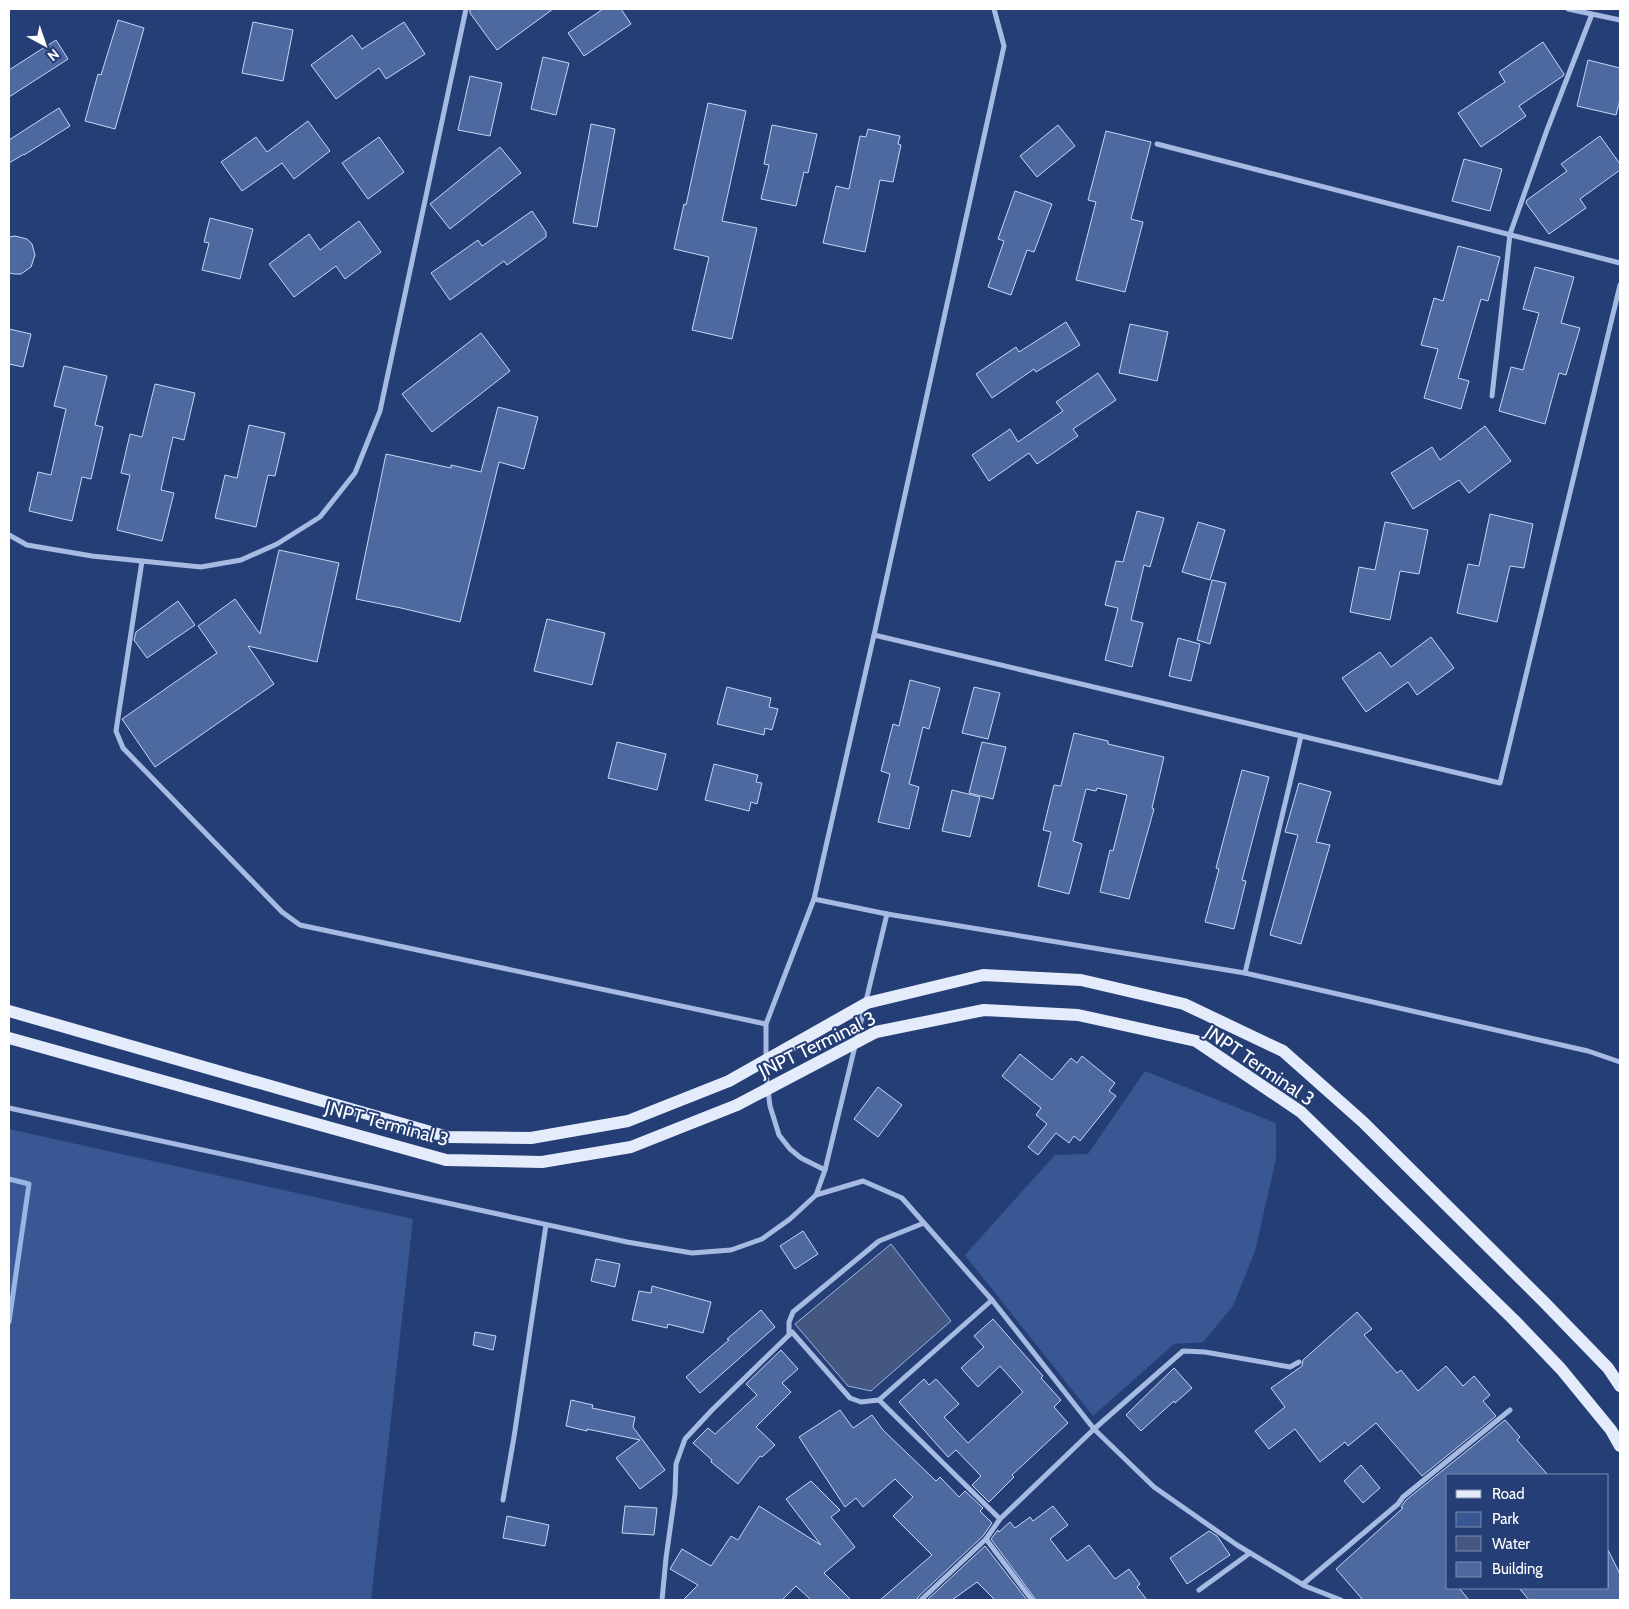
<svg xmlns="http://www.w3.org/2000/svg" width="1629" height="1609" font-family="Cabin,sans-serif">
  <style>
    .green { fill: #395793 }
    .water { fill: #435780; stroke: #9ab4e3 }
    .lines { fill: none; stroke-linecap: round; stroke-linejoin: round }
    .stream { stroke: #9ab4e3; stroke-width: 5 }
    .building { fill: #4d69a0; stroke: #c8d6f2 }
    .street { stroke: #a6bae2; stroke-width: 5 }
    .primary { stroke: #e4ebfb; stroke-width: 12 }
    .labels { text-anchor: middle; stroke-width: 4; stroke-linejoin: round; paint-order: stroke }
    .street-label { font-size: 19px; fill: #fff; stroke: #253f76 }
  </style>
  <rect width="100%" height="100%" fill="#253f76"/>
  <!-- green -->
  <g class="green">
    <path d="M1145,1071L1276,1123V1159L1255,1251L1233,1306L1203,1342L1174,1344L1093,1416L965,1255L1055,1155L1088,1154Z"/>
    <path d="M9,1129L413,1219L371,1600H9Z"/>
  </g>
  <!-- water -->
  <path class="water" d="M891,1244L951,1321L871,1391L848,1386L795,1324Z"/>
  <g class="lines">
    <!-- stream -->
    <path class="stream" d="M9,1179L29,1184L9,1322"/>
  </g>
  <!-- building -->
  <g class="building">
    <path d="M470,9H553L497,50L470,13Z"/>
    <path d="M603,9H621L631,24L584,56L568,33Z"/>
    <path d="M118,20L144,28L115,129L85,121L98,74L101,75Z"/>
    <path d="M253,22L293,30L283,81L242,73Z"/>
    <path d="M404,22L425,54L386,79L379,68L336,99L311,65L352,35L362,49Z"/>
    <path d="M56,40L68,59L9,97V70Z"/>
    <path d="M1543,42L1564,74L1563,76L1519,106L1526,116L1481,147L1458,113L1505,82L1499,72Z"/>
    <path d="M543,57L569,63L556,115L531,109Z"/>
    <path d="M1588,60L1620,68V100L1616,115L1577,106Z"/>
    <path d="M470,76L502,83L490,136L458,130Z"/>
    <path d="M708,103L746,111L722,221L757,228L732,339L692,330L709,257L674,249L684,204L686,205Z"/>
    <path d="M59,108L70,126L24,155V154L9,163V140Z"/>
    <path d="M308,121L330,151L294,179L282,163L242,191L221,162L256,137L267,152Z"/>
    <path d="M591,124L615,129L597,227L573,223Z"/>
    <path d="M772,125L817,134L808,173L804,172L796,206L761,199L769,165L764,164Z"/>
    <path d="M1058,125L1075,146L1037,177L1020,156Z"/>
    <path d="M868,129L900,136L898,144L901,145L893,182L880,180L865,252L823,243L836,186L849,189L860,136L866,137Z"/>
    <path d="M1106,131L1151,142L1131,219L1143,222L1125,292L1076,280L1096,202L1088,200Z"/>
    <path d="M1600,136L1620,164V170L1580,199L1586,208L1549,234L1526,203L1527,200L1567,171L1561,164Z"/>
    <path d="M379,137L404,172L368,199L342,163Z"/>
    <path d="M500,147L521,173L450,229L430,204Z"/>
    <path d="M1464,159L1502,169L1490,211L1452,201Z"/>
    <path d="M1015,191L1052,204L1034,252L1027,250L1011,295L988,287L1004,241L998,239Z"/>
    <path d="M532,211L546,232V237L507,265L504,261L450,300L431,273L478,240L482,246Z"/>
    <path d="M210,218L253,229L240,279L202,270L209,243L204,242Z"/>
    <path d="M359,221L381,252L345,279L336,266L294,297L269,264L309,234L320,250Z"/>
    <path d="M15,236L27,239L32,244L35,255L31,267L21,274H15L9,273V237Z"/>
    <path d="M1458,246L1500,257L1488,301L1481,299L1458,378L1469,381L1461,409L1424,398L1438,349L1421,345L1434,298L1443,301Z"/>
    <path d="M1535,267L1574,277L1561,323L1580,328L1566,375L1559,373L1545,424L1499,411L1511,367L1523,370L1539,313L1523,309Z"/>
    <path d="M1066,322L1080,345L1036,372L1034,369L992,398L976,374L1016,347L1019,352Z"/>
    <path d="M1130,324L1168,332L1157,381L1119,373Z"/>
    <path d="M9,329L31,334L23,367L9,364Z"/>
    <path d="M481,333L510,371L432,432L402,394Z"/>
    <path d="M64,366L107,376L95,425L103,427L91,479L82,477L72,521L29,511L38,472L51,475L66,409L54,406Z"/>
    <path d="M1098,373L1116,400L1073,429L1078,436L1037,464L1029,453L989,481L972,455L1010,429L1018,442L1063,411L1056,402Z"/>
    <path d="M155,384L195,393L184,440L173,437L161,490L174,493L162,541L117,530L130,475L121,473L130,434L142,437Z"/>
    <path d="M498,407L538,417L524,469L499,462L460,622L401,608L356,599L386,454L451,468V465L481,472Z"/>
    <path d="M249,425L285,433L275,476L268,475L256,527L215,518L225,475L237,478Z"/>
    <path d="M1485,426L1511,461L1469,493L1459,480L1413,509L1391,473L1432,447L1440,460Z"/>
    <path d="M1137,511L1164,518L1150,567L1144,565L1131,620L1143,623L1132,667L1105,660L1118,608L1105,605L1116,561L1123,562Z"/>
    <path d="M1490,514L1533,524L1524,568L1510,566L1497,622L1457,613L1468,564L1479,566Z"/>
    <path d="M1198,522L1225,530L1210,580L1182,572Z"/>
    <path d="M1385,522L1428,530L1419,574L1400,571L1390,620L1350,612L1359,567L1375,570Z"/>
    <path d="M279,550L339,563L317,662L248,646L274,684L155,767L122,719L217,653L198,626L235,599L260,634Z"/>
    <path d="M1212,580L1226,583L1210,644L1197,640Z"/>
    <path d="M178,601L195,625L147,658L134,640L136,632Z"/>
    <path d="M547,619L605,633L592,685L534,671Z"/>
    <path d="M1431,637L1454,668L1417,695L1408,682L1366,712L1342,678L1380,652L1391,667Z"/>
    <path d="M1178,638L1200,644L1191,681L1169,676Z"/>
    <path d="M910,680L940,688L929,729L923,727L909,784L919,787L909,829L878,822L890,774L881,771L893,724L899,726Z"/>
    <path d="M727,687L771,698L769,707L778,709L772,730L765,728L764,735L717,724Z"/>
    <path d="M974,687L1000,693L988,739L962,733Z"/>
    <path d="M1074,733L1108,741V744L1164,757L1152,808L1154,809L1129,899L1100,892L1110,850L1113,851L1127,795L1097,788L1096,791L1086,789L1073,841L1082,844L1069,894L1038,886L1051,832L1043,830L1054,785L1061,786Z"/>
    <path d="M617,742L666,754L657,790L608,778Z"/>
    <path d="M982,742L1006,747L993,799L969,793Z"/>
    <path d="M714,764L758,775L756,782L762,783L757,804L751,802L749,811L705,800Z"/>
    <path d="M1242,770L1269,777L1242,880L1246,881L1234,929L1205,922L1219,869L1216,868Z"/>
    <path d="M1299,783L1331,792L1316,842L1330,845L1301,944L1270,935L1298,835L1285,832Z"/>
    <path d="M952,790L980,797L970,837L942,831Z"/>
    <path d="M1020,1054L1052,1080L1071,1058L1077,1063L1082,1056L1115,1083L1109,1091L1116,1096L1080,1141L1074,1136L1069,1143L1056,1133L1038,1155L1028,1147L1047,1124L1036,1115L1041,1108L1002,1076Z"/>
    <path d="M878,1087L902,1105L878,1137L854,1119Z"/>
    <path d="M803,1231L818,1254L795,1269L780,1246Z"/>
    <path d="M596,1259L620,1264L615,1287L591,1281Z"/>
    <path d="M652,1286L711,1302L703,1333L668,1324L667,1328L632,1320L639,1291L651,1293Z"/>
    <path d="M761,1310L775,1327L700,1393L686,1377L729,1340L727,1339Z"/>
    <path d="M1357,1312L1372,1329L1364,1335L1397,1373L1401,1370L1418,1391L1446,1366L1463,1386L1474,1376L1490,1395L1483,1401L1496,1416L1422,1476L1376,1423L1348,1446L1345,1442L1320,1462L1295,1429L1269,1449L1255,1431L1285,1407L1271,1388L1302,1366L1303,1360Z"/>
    <path d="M993,1319L1043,1376L1041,1378L1061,1400L1054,1407L1068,1423L1012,1475L1014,1477L989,1502L972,1485L981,1476L956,1450L948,1457L899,1402L924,1379L929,1385L936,1379L959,1404L944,1417L968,1443L1023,1392L1000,1366L978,1387L961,1368L984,1347L974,1336Z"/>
    <path d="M475,1332L496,1336L493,1350L473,1345Z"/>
    <path d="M781,1350L798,1369L782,1383L791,1392L756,1427L775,1445L762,1457L760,1456L738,1484L711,1462L712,1460L693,1443L708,1428L715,1434L757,1395L746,1384Z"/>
    <path d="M1174,1368L1192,1388L1175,1403L1174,1401L1141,1431L1126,1415Z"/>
    <path d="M571,1400L593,1405L592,1408L635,1417L633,1427L665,1470L640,1489L616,1458L640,1440L587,1429V1431L566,1426Z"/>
    <path d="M840,1410L853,1428L872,1415L883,1430L936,1481L940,1477L959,1497L965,1491L983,1508L980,1511L992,1523L983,1536L918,1597L917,1600H880L932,1555L893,1516L913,1497L895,1479L863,1507L856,1498L845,1507L799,1437Z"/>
    <path d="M1505,1420L1520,1437L1517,1440L1548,1475H1448V1588H1459L1469,1600H1363L1336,1569L1403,1508L1401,1507L1406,1500Z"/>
    <path d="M1361,1465L1380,1488L1363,1503L1344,1481Z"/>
    <path d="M811,1481L840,1510L831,1517L855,1547L824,1573L851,1600H811L796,1586L782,1600H683L698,1585L670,1569L682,1549L711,1566L731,1536L738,1540L759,1506L821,1545L786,1499Z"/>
    <path d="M625,1506L657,1508L654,1535L622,1533Z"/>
    <path d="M1053,1506L1068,1525L1050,1539L1067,1561L1089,1545L1115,1579L1129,1569L1140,1584L1137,1587L1147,1600H1036L991,1539L998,1530L999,1532L1010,1522L1015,1528L1030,1517L1033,1521Z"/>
    <path d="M507,1516L549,1525L545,1546L503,1538Z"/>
    <path d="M1209,1531L1217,1536L1230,1555L1187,1584L1170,1558Z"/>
    <path d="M985,1546L1027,1600H995L977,1582L952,1600H927Z"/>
    <path d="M1608,1550L1620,1574V1600H1529L1519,1588H1608Z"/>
  </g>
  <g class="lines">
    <!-- street -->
    <g class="street">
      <path d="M1568,9L1620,20"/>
      <path d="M1157,144L1620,263"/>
      <path d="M1492,396L1510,234L1547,130L1592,14"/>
      <path d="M9,535L27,545L92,556L201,567L241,560L277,544L320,517L355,473L380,411L466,9"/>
      <path d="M142,561L116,731L123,748L282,912L300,925L766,1024"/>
      <path d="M874,635L1500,783L1620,285"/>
      <path d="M814,899L766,1024V1074L770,1106L779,1135L790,1149L801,1158L825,1170"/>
      <path d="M887,914L814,899L874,635L1004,46L994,9"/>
      <path d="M1245,973L1301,736"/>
      <path d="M9,1108L627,1242L692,1253L731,1250L762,1239L790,1219L816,1195L825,1170L887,914L1245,973L1588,1051L1620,1062"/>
      <path d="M789,1335V1322L793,1312L879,1241L924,1223"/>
      <path d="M1299,1362L1290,1367L1205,1352L1183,1351L1094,1429L1154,1487L1237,1545L1305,1586L1341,1600"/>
      <path d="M879,1400L992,1300"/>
      <path d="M503,1500L514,1437L546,1225"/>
      <path d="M986,1539L1032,1600"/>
      <path d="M1303,1584L1398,1504L1403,1497L1510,1410"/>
      <path d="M1199,1590L1250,1553"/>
      <path d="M662,1600L666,1558L675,1494L676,1464L685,1439L712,1410L792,1332L850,1398L861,1402L879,1400L1000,1519L1094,1429L992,1300L902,1198L863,1181L816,1195"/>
      <path d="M921,1600L986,1539L1000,1519"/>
    </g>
    <!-- primary -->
    <g class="primary">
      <path d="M9,1011L448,1137L531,1138L628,1121L729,1081L867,1003L983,975L1081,980L1184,1004L1283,1051L1363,1122L1544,1302L1608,1368L1620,1386"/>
      <path d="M9,1038L446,1160L542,1162L631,1147L737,1105L876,1032L984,1010L1078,1015L1196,1041L1301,1112L1514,1320L1561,1369L1611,1430L1620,1446"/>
    </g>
  </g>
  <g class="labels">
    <!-- street labels -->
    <g class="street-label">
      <text transform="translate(817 1044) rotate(-26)" y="7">JNPT Terminal 3</text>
      <text transform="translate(1260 1065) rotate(34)" y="7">JNPT Terminal 3</text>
      <text transform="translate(387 1123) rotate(15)" y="7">JNPT Terminal 3</text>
    </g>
  </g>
  <!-- border -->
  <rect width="1629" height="1609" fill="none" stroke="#ffffff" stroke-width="20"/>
  <!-- legend -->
  <rect x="1446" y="1474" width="162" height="115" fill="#253f76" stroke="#7c8cad"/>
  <rect x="1456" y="1490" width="25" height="8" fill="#e4ebfb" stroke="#7c8cad"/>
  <text x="1492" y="1499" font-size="15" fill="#ffffff">Road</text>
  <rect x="1456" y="1512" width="25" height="15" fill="#395793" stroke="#7c8cad"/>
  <text x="1492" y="1524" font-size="15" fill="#ffffff">Park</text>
  <rect x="1456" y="1536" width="25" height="15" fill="#435780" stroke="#7c8cad"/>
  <text x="1492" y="1549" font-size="15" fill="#ffffff">Water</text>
  <rect x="1456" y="1562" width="25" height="15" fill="#4d69a0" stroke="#7c8cad"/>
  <text x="1492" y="1574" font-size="15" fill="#ffffff">Building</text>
  <!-- north arrow -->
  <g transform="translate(45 45) rotate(140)" stroke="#253f76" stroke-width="4" paint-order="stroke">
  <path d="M0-4L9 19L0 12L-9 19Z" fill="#ffffff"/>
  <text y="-8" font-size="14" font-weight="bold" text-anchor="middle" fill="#ffffff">N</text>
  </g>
</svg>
